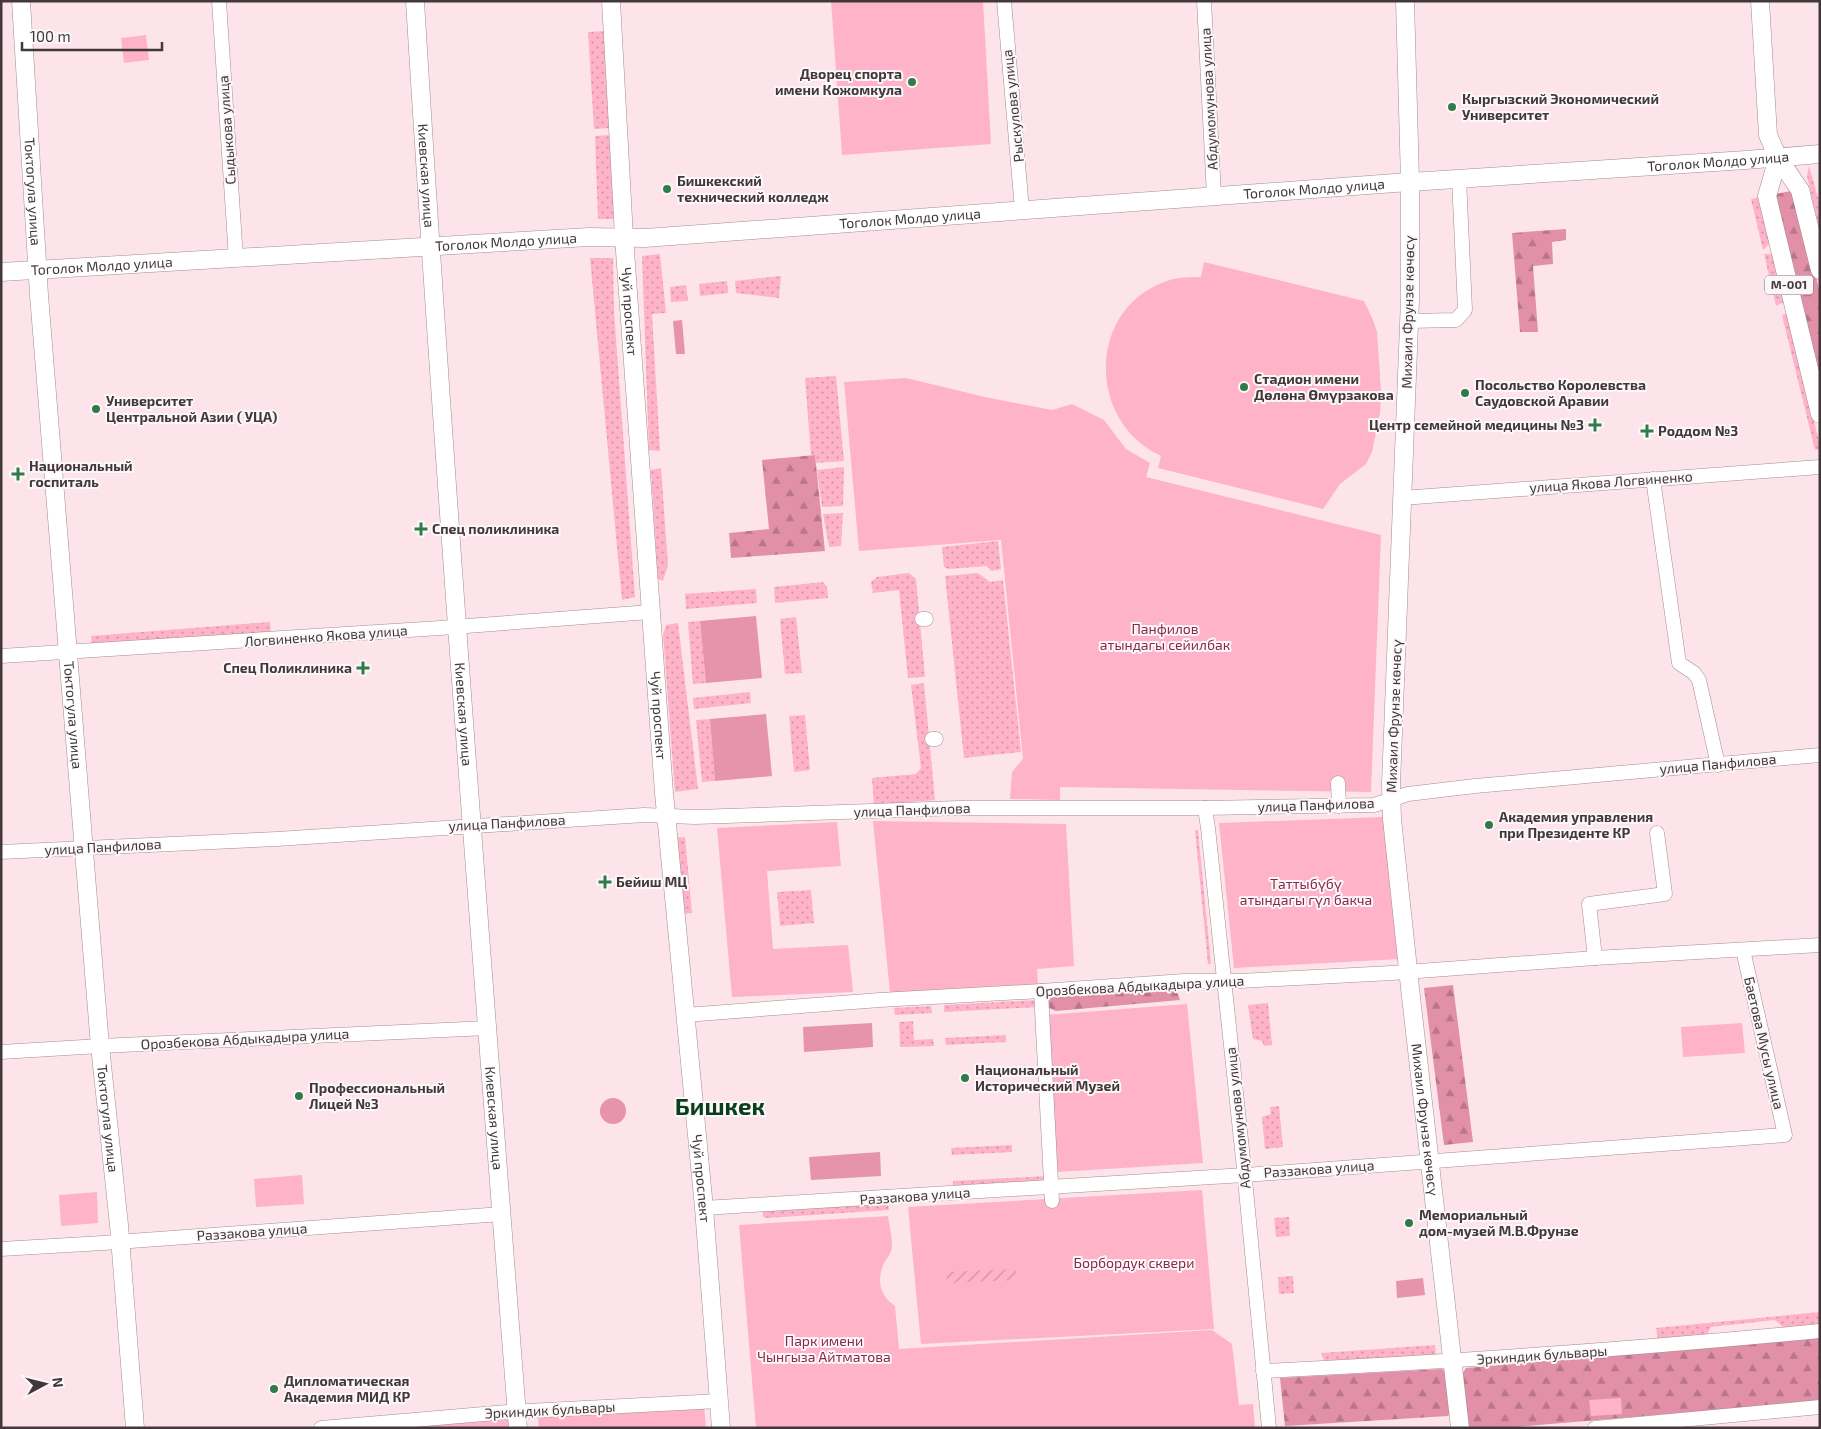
<svg xmlns="http://www.w3.org/2000/svg" width="1821" height="1429" font-family="'Exo 2',sans-serif">
  <style>
    .grass { fill: url(#grass-dots) }
    .forest { fill: url(#forest-firs) }
    .park { fill: #ffb3c8 }
    .garden { fill: url(#garden-furrows) }
    .water { fill: #e693ac }
    .lines { fill: none; stroke-linecap: round; stroke-linejoin: round }
    .minor-casing { stroke: #a38c91; stroke-width: 15 }
    .major-casing { stroke: #a38c91; stroke-width: 19 }
    .minor { stroke: #fff; stroke-width: 14 }
    .major { stroke: #fff; stroke-width: 18 }
    .poi-dot { fill: #327b48; stroke: #fcf7f8; stroke-width: 2 }
    .labels { text-anchor: middle; stroke-width: 4; stroke-linejoin: round; paint-order: stroke }
    .shield { fill: #fcf7f8; stroke: #7a7174; stroke-width: 1 }
    .shield-label { font-size: 12px; font-weight: bold; fill: #42383b }
    .poi-label { font-size: 14px; font-weight: bold; fill: #42383b; stroke: #fcf7f8; text-anchor: start }
    .street-label { font-size: 14px; fill: #42383b; stroke: #fcf7f8 }
    .park-label { font-size: 14px; fill: #88274d; stroke: #fcf7f8 }
    .town-label { font-size: 24px; font-weight: bold; fill: #0a3f1d; stroke: #fcf7f8 }
  </style>
  <defs>
    <pattern id="grass-dots" width="8" height="8" patternUnits="userSpaceOnUse" patternTransform="scale(1.25)"><rect width="8" height="8" fill="#ffb3c8"/><path d="M2 2h.1M6 6h.1" fill="none" stroke="#d093a4" stroke-width="1.8" stroke-linecap="round"/></pattern>
    <pattern id="forest-firs" width="22" height="20" patternUnits="userSpaceOnUse" patternTransform="scale(1.25)"><rect width="22" height="20" fill="#e28fa8"/><path d="M5 1l3.5 6h-7zM16 11l3.5 6h-7z" fill="#b9768a"/></pattern>
    <pattern id="garden-furrows" width="10" height="10" patternUnits="userSpaceOnUse" patternTransform="scale(1.25)"><rect width="10" height="10" fill="#ffb3c8"/><path d="M-1 1l2-2M0 10L10 0M9 11l2-2" fill="none" stroke="#d093a4"/></pattern>
  </defs>
  <rect width="100%" height="100%" fill="#fde4ea"/>
  <!-- grass -->
  <g class="grass">
    <path d="M605,31L610,128L594,129L588,32Z"/>
    <path d="M610,135L614,219H598L595,136Z"/>
    <path d="M1809,166L1820,205V234L1807,176Z"/>
    <path d="M1761,197L1771,242L1763,250L1751,199Z"/>
    <path d="M660,254L666,313L652,314L660,451L649,450L642,256Z"/>
    <path d="M1764,254H1772L1784,302L1776,306Z"/>
    <path d="M590,258H613L614,312L635,597L622,600Z"/>
    <path d="M781,276L779,298L736,293L735,281Z"/>
    <path d="M727,281L728,293L700,296L699,284Z"/>
    <path d="M686,285L688,301L671,302L670,287Z"/>
    <path d="M1788,313L1820,446V449L1815,450L1782,315Z"/>
    <path d="M836,376L844,461L816,463L815,455H811L805,378Z"/>
    <path d="M844,467L843,506L822,507L817,470Z"/>
    <path d="M661,468L668,565L663,581L658,579L651,470Z"/>
    <path d="M843,513L841,546L829,547L823,514Z"/>
    <path d="M998,541L1001,569L991,571L987,566L949,569L944,567L942,547Z"/>
    <path d="M909,573L916,579L925,677L908,678L899,590L873,593L871,582L877,577Z"/>
    <path d="M978,573L990,582L1003,580L1021,752L964,758L945,576Z"/>
    <path d="M823,582L827,587L828,598L775,603L774,587Z"/>
    <path d="M756,589L757,603L686,609L685,594Z"/>
    <path d="M796,617L802,673L785,674L780,619Z"/>
    <path d="M700,621L706,683L693,684L688,622Z"/>
    <path d="M270,622L271,632L92,645L91,636Z"/>
    <path d="M678,623L698,789L675,792L663,635L666,625Z"/>
    <path d="M924,683L935,800L874,805L872,778L916,774L921,768L911,685Z"/>
    <path d="M750,692L751,703L694,709L693,698Z"/>
    <path d="M805,715L810,770L794,772L789,716Z"/>
    <path d="M710,719L715,781L702,782L696,720Z"/>
    <path d="M1195,830H1198L1211,964H1208Z"/>
    <path d="M685,837L692,913L681,914L673,838Z"/>
    <path d="M811,890L814,923L780,926L777,892Z"/>
    <path d="M1038,1000V1007L944,1012V1005Z"/>
    <path d="M1268,1003L1272,1045L1264,1046L1262,1041L1253,1039L1248,1005Z"/>
    <path d="M931,1006L932,1013L895,1015L894,1008Z"/>
    <path d="M913,1021L914,1040L933,1039L934,1046L900,1047L899,1022Z"/>
    <path d="M1006,1035V1042L946,1045L945,1038Z"/>
    <path d="M1279,1106L1283,1147L1265,1149L1262,1117L1271,1114L1270,1107Z"/>
    <path d="M1012,1145V1152L952,1155L951,1148Z"/>
    <path d="M1047,1176V1182L953,1187V1181Z"/>
    <path d="M887,1201L889,1210L767,1218L763,1217V1210Z"/>
    <path d="M1289,1217L1290,1236L1276,1237L1274,1218Z"/>
    <path d="M1293,1276L1294,1293L1279,1294L1278,1277Z"/>
    <path d="M1820,1312V1325L1785,1329L1775,1320L1711,1327L1706,1337L1658,1341L1656,1328Z"/>
    <path d="M1435,1345L1436,1355L1325,1363L1321,1353Z"/>
  </g>
  <!-- forest -->
  <g class="forest">
    <path d="M1796,190L1820,294V380L1776,194Z"/>
    <path d="M1566,229V240L1552,242L1553,264L1533,266L1538,332H1520L1512,233Z"/>
    <path d="M815,455L825,551L731,558L729,533L769,529L762,460Z"/>
    <path d="M1453,985L1473,1142L1444,1145L1424,988Z"/>
    <path d="M1176,989L1180,1000L1056,1011L1047,1007V998Z"/>
    <path d="M1820,1338V1401L1504,1428H1470L1468,1425L1462,1374L1466,1368Z"/>
    <path d="M1442,1369L1446,1372L1451,1412L1448,1416L1285,1426L1280,1378Z"/>
  </g>
  <!-- park -->
  <g class="park">
    <path d="M831,1H983L991,144L842,155Z"/>
    <path d="M146,35L149,60L124,63L121,38Z"/>
    <path d="M1204,262L1364,301L1373,320L1377,332L1381,391L1380,413L1372,452L1366,464L1340,484L1323,509L1158,468L1161,456C1085,421 1087,305 1170,280C1180,277 1190,277 1201,277Z"/>
    <path d="M906,378L985,397L1052,410L1072,404L1104,420L1126,449L1150,463L1146,477L1381,535L1371,792L1060,787V800L1010,799L1012,772L1023,759L1001,540L859,551L844,382Z"/>
    <path d="M1383,817L1400,959L1234,968L1219,823Z"/>
    <path d="M873,821L1066,824L1074,966L1037,969L1038,986L890,993Z"/>
    <path d="M837,822L841,866L767,871L773,949L848,945L853,992L732,997L717,828Z"/>
    <path d="M1187,1004L1203,1163L1057,1172L1046,1015Z"/>
    <path d="M1742,1023L1745,1053L1683,1057L1681,1027Z"/>
    <path d="M302,1175L304,1204L256,1207L254,1179Z"/>
    <path d="M1202,1190L1214,1329L921,1344L908,1207Z"/>
    <path d="M97,1192L98,1223L61,1226L59,1195Z"/>
    <path d="M888,1216C889,1224 894,1245 891,1251C890,1255 887,1258 885,1261C876,1279 879,1295 895,1306L899,1349L1212,1330L1232,1344L1239,1405L1253,1404L1255,1428H756L739,1225Z"/>
    <path d="M1621,1398L1622,1414L1591,1416L1589,1400Z"/>
    <path d="M704,1406L706,1428H539L538,1417Z"/>
    <path d="M515,1419L516,1428H389Z"/>
  </g>
  <!-- garden -->
  <path class="garden" d="M1016,1269V1280L947,1283L946,1272Z"/>
  <!-- water -->
  <g class="water">
    <path d="M682,320L685,354H676L673,321Z"/>
    <path d="M756,616L762,678L706,683L700,621Z"/>
    <path d="M766,714L772,776L715,781L710,719Z"/>
    <path d="M872,1023L873,1047L804,1052L803,1027Z"/>
    <circle cx="613" cy="1111" r="13"/>
    <path d="M880,1152L881,1176L811,1180L809,1157Z"/>
    <path d="M1423,1278L1425,1295L1397,1298L1396,1281Z"/>
  </g>
  <g class="lines">
    <!-- minor casing -->
    <g class="minor-casing">
      <g id="minor">
        <path d="M219,1L236,259"/>
        <path d="M1004,1L1022,210"/>
        <path d="M1204,1L1214,196"/>
        <path d="M1409,321L1456,320L1465,310L1459,178"/>
        <path d="M1653,479L1679,663L1694,673L1699,680L1718,765"/>
        <path d="M1402,498L1820,467"/>
        <path d="M922,619H926"/>
        <path d="M1,656L440,628L650,612"/>
        <path d="M932,739H936"/>
        <path d="M1338,783L1339,806"/>
        <path d="M1205,808L1208,828L1243,1159L1269,1428"/>
        <path d="M1,852L277,839L644,815L695,817L958,808H1205L1374,805L1408,794L1475,786L1820,755"/>
        <path d="M1595,958L1589,904L1665,894L1657,833"/>
        <path d="M1041,991L1052,1201"/>
        <path d="M685,1015L880,1000L1041,991L1184,981H1239L1392,973L1595,958L1820,945"/>
        <path d="M1,1052L100,1046L488,1028"/>
        <path d="M704,1208L1245,1175L1785,1135L1743,950"/>
        <path d="M1,1249L103,1243L502,1214"/>
        <path d="M1263,1371C1449,1362 1634,1349 1820,1331"/>
        <path d="M321,1428L507,1412L719,1401"/>
        <path d="M1595,1428L1820,1407"/>
      </g>
    </g>
    <!-- major casing -->
    <g class="major-casing">
      <g id="major">
        <path id="s1" d="M21,1L39,295L83,839L100,1046L119,1225L135,1428"/>
        <path id="s2" d="M415,1C444,477 481,952 518,1428"/>
        <path id="s3" d="M611,1L624,237L664,793L704,1208L721,1428"/>
        <path id="s4" d="M1405,1L1410,181V299L1391,784L1392,819L1410,988L1460,1428"/>
        <path d="M1760,1L1768,135L1778,158L1800,190L1820,270"/>
        <path d="M1778,158L1767,196L1820,414"/>
        <path id="s5" d="M1,272L589,237L645,238L1395,183L1746,160L1820,154"/>
      </g>
    </g>
    <!-- minor -->
    <use href="#minor" class="minor"/>
    <!-- major -->
    <use href="#major" class="major"/>
  </g>
  <!-- markers -->
  <g class="poi-dot">
    <circle cx="912" cy="82" r="5"/>
    <circle cx="1452" cy="107" r="5"/>
    <circle cx="667" cy="189" r="5"/>
    <circle cx="1244" cy="387" r="5"/>
    <circle cx="1465" cy="393" r="5"/>
    <circle cx="96" cy="409" r="5"/>
    <path d="M1592.5 417.5h5v5h5v5h-5v5h-5v-5h-5v-5h5z"/>
    <path d="M1644.5 423.5h5v5h5v5h-5v5h-5v-5h-5v-5h5z"/>
    <path d="M15.5 466.5h5v5h5v5h-5v5h-5v-5h-5v-5h5z"/>
    <path d="M418.5 521.5h5v5h5v5h-5v5h-5v-5h-5v-5h5z"/>
    <path d="M360.5 660.5h5v5h5v5h-5v5h-5v-5h-5v-5h5z"/>
    <circle cx="1489" cy="825" r="5"/>
    <path d="M602.5 874.5h5v5h5v5h-5v5h-5v-5h-5v-5h5z"/>
    <circle cx="965" cy="1078" r="5"/>
    <circle cx="299" cy="1096" r="5"/>
    <circle cx="1409" cy="1223" r="5"/>
    <circle cx="274" cy="1389" r="5"/>
  </g>
  <g class="labels">
    <!-- shield labels -->
    <rect class="shield" x="1765" y="275.5" width="48" height="19" rx="4"/>
    <g class="shield-label">
      <text x="1789" y="289">М-001</text>
    </g>
    <!-- poi labels -->
    <g class="poi-label">
      <text x="902" y="79" text-anchor="end">Дворец спорта<tspan x="902" dy="16">имени Кожомкула</tspan></text>
      <text x="1462" y="104">Кыргызский Экономический<tspan x="1462" dy="16">Университет</tspan></text>
      <text x="677" y="186">Бишкекский<tspan x="677" dy="16">технический колледж</tspan></text>
      <text x="1254" y="384">Стадион имени<tspan x="1254" dy="16">Дөлөна Өмүрзакова</tspan></text>
      <text x="1475" y="390">Посольство Королевства<tspan x="1475" dy="16">Саудовской Аравии</tspan></text>
      <text x="106" y="406">Университет<tspan x="106" dy="16">Центральной Азии ( УЦА)</tspan></text>
      <text x="1584" y="430" text-anchor="end">Центр семейной медицины №3</text>
      <text x="1658" y="436">Роддом №3</text>
      <text x="29" y="471">Национальный<tspan x="29" dy="16">госпиталь</tspan></text>
      <text x="432" y="534">Спец поликлиника</text>
      <text x="352" y="673" text-anchor="end">Спец Поликлиника</text>
      <text x="1499" y="822">Академия управления<tspan x="1499" dy="16">при Президенте КР</tspan></text>
      <text x="616" y="887">Бейиш МЦ</text>
      <text x="975" y="1075">Национальный<tspan x="975" dy="16">Исторический Музей</tspan></text>
      <text x="309" y="1093">Профессиональный<tspan x="309" dy="16">Лицей №3</tspan></text>
      <text x="1419" y="1220">Мемориальный<tspan x="1419" dy="16">дом-музей М.В.Фрунзе</tspan></text>
      <text x="284" y="1386">Дипломатическая<tspan x="284" dy="16">Академия МИД КР</tspan></text>
    </g>
    <!-- street labels -->
    <g class="street-label">
      <text transform="translate(1209 99) rotate(-93)" y="5">Абдумомунова улица</text>
      <text transform="translate(1013 106) rotate(-96)" y="5">Рыскулова улица</text>
      <text transform="translate(227 130) rotate(-94)" y="5">Сыдыкова улица</text>
      <text dy="5" stroke="none"><textPath href="#s5" startOffset="1721">Тоголок Молдо улица</textPath></text>
      <text dy="5" stroke="none"><textPath href="#s2" startOffset="175">Киевская улица</textPath></text>
      <text dy="5" stroke="none"><textPath href="#s5" startOffset="1316">Тоголок Молдо улица</textPath></text>
      <text dy="5" stroke="none"><textPath href="#s1" startOffset="191">Токтогула улица</textPath></text>
      <text dy="5" stroke="none"><textPath href="#s5" startOffset="911">Тоголок Молдо улица</textPath></text>
      <text dy="5" stroke="none"><textPath href="#s5" startOffset="506">Тоголок Молдо улица</textPath></text>
      <text dy="5" stroke="none"><textPath href="#s5" startOffset="101">Тоголок Молдо улица</textPath></text>
      <text dy="5" stroke="none"><textPath href="#s3" startOffset="311">Чуй проспект</textPath></text>
      <text transform="translate(1408 312) rotate(-89)" y="5">Михаил Фрунзе көчөсү</text>
      <text transform="translate(1611 482) rotate(-4)" y="5">улица Якова Логвиненко</text>
      <text transform="translate(326 636) rotate(-4)" y="5">Логвиненко Якова улица</text>
      <text dy="5" stroke="none"><textPath href="#s1" startOffset="716">Токтогула улица</textPath></text>
      <text dy="5" stroke="none"><textPath href="#s2" startOffset="715">Киевская улица</textPath></text>
      <text dy="5" stroke="none"><textPath href="#s3" startOffset="716">Чуй проспект</textPath></text>
      <text transform="translate(1394 716) rotate(-88)" y="5">Михаил Фрунзе көчөсү</text>
      <text transform="translate(1718 764) rotate(-5)" y="5">улица Панфилова</text>
      <text transform="translate(1316 805) rotate(-2)" y="5">улица Панфилова</text>
      <text transform="translate(912 810) rotate(-2)" y="5">улица Панфилова</text>
      <text transform="translate(507 823) rotate(-3)" y="5">улица Панфилова</text>
      <text transform="translate(103 847) rotate(-3)" y="5">улица Панфилова</text>
      <text transform="translate(1140 986) rotate(-3)" y="5">Орозбекова Абдыкадыра улица</text>
      <text transform="translate(245 1039) rotate(-3)" y="5">Орозбекова Абдыкадыра улица</text>
      <text transform="translate(1764 1043) rotate(77)" y="5">Баетова Мусы улица</text>
      <text dy="5" stroke="none"><textPath href="#s1" startOffset="1121">Токтогула улица</textPath></text>
      <text dy="5" stroke="none"><textPath href="#s2" startOffset="1120">Киевская улица</textPath></text>
      <text transform="translate(1238 1118) rotate(-96)" y="5">Абдумомунова улица</text>
      <text dy="5" stroke="none"><textPath href="#s4" startOffset="1121">Михаил Фрунзе көчөсү</textPath></text>
      <text transform="translate(1319 1169) rotate(-4)" y="5">Раззакова улица</text>
      <text dy="5" stroke="none"><textPath href="#s3" startOffset="1181">Чуй проспект</textPath></text>
      <text transform="translate(915 1196) rotate(-4)" y="5">Раззакова улица</text>
      <text transform="translate(252 1232) rotate(-4)" y="5">Раззакова улица</text>
      <text transform="translate(1542 1355) rotate(-4)" y="5">Эркиндик бульвары</text>
      <text transform="translate(550 1410) rotate(-3)" y="5">Эркиндик бульвары</text>
    </g>
    <!-- park labels -->
    <g class="park-label">
      <text x="1165" y="634">Панфилов<tspan x="1165" dy="16">атындагы сейилбак</tspan></text>
      <text x="1306" y="889">Таттыбүбү<tspan x="1306" dy="16">атындагы гүл бакча</tspan></text>
      <text x="1134" y="1268">Борбордук сквери</text>
      <text x="824" y="1346">Парк имени<tspan x="824" dy="16">Чынгыза Айтматова</tspan></text>
    </g>
    <!-- town labels -->
    <g class="town-label">
      <text x="720" y="1115">Бишкек</text>
    </g>
  </g>
  <!-- border -->
  <rect width="1821" height="1429" fill="none" stroke="#42383b" stroke-width="5"/>
  <!-- north arrow -->
  <g transform="translate(45 1384) rotate(83)" stroke="#fcf7f8" stroke-width="4" paint-order="stroke">
  <path d="M0-4L9 19L0 12L-9 19Z" fill="#42383b"/>
  <text y="-8" font-size="14" font-weight="bold" text-anchor="middle" fill="#42383b">N</text>
  </g>
  <!-- scale -->
  <path d="M22 42v8h140v-8" fill="none" stroke="#42383b" stroke-width="2.5"/>
  <text x="30" y="42" font-size="15" fill="#42383b" stroke="#fcf7f8" stroke-width="4" paint-order="stroke">100 m</text>
</svg>
